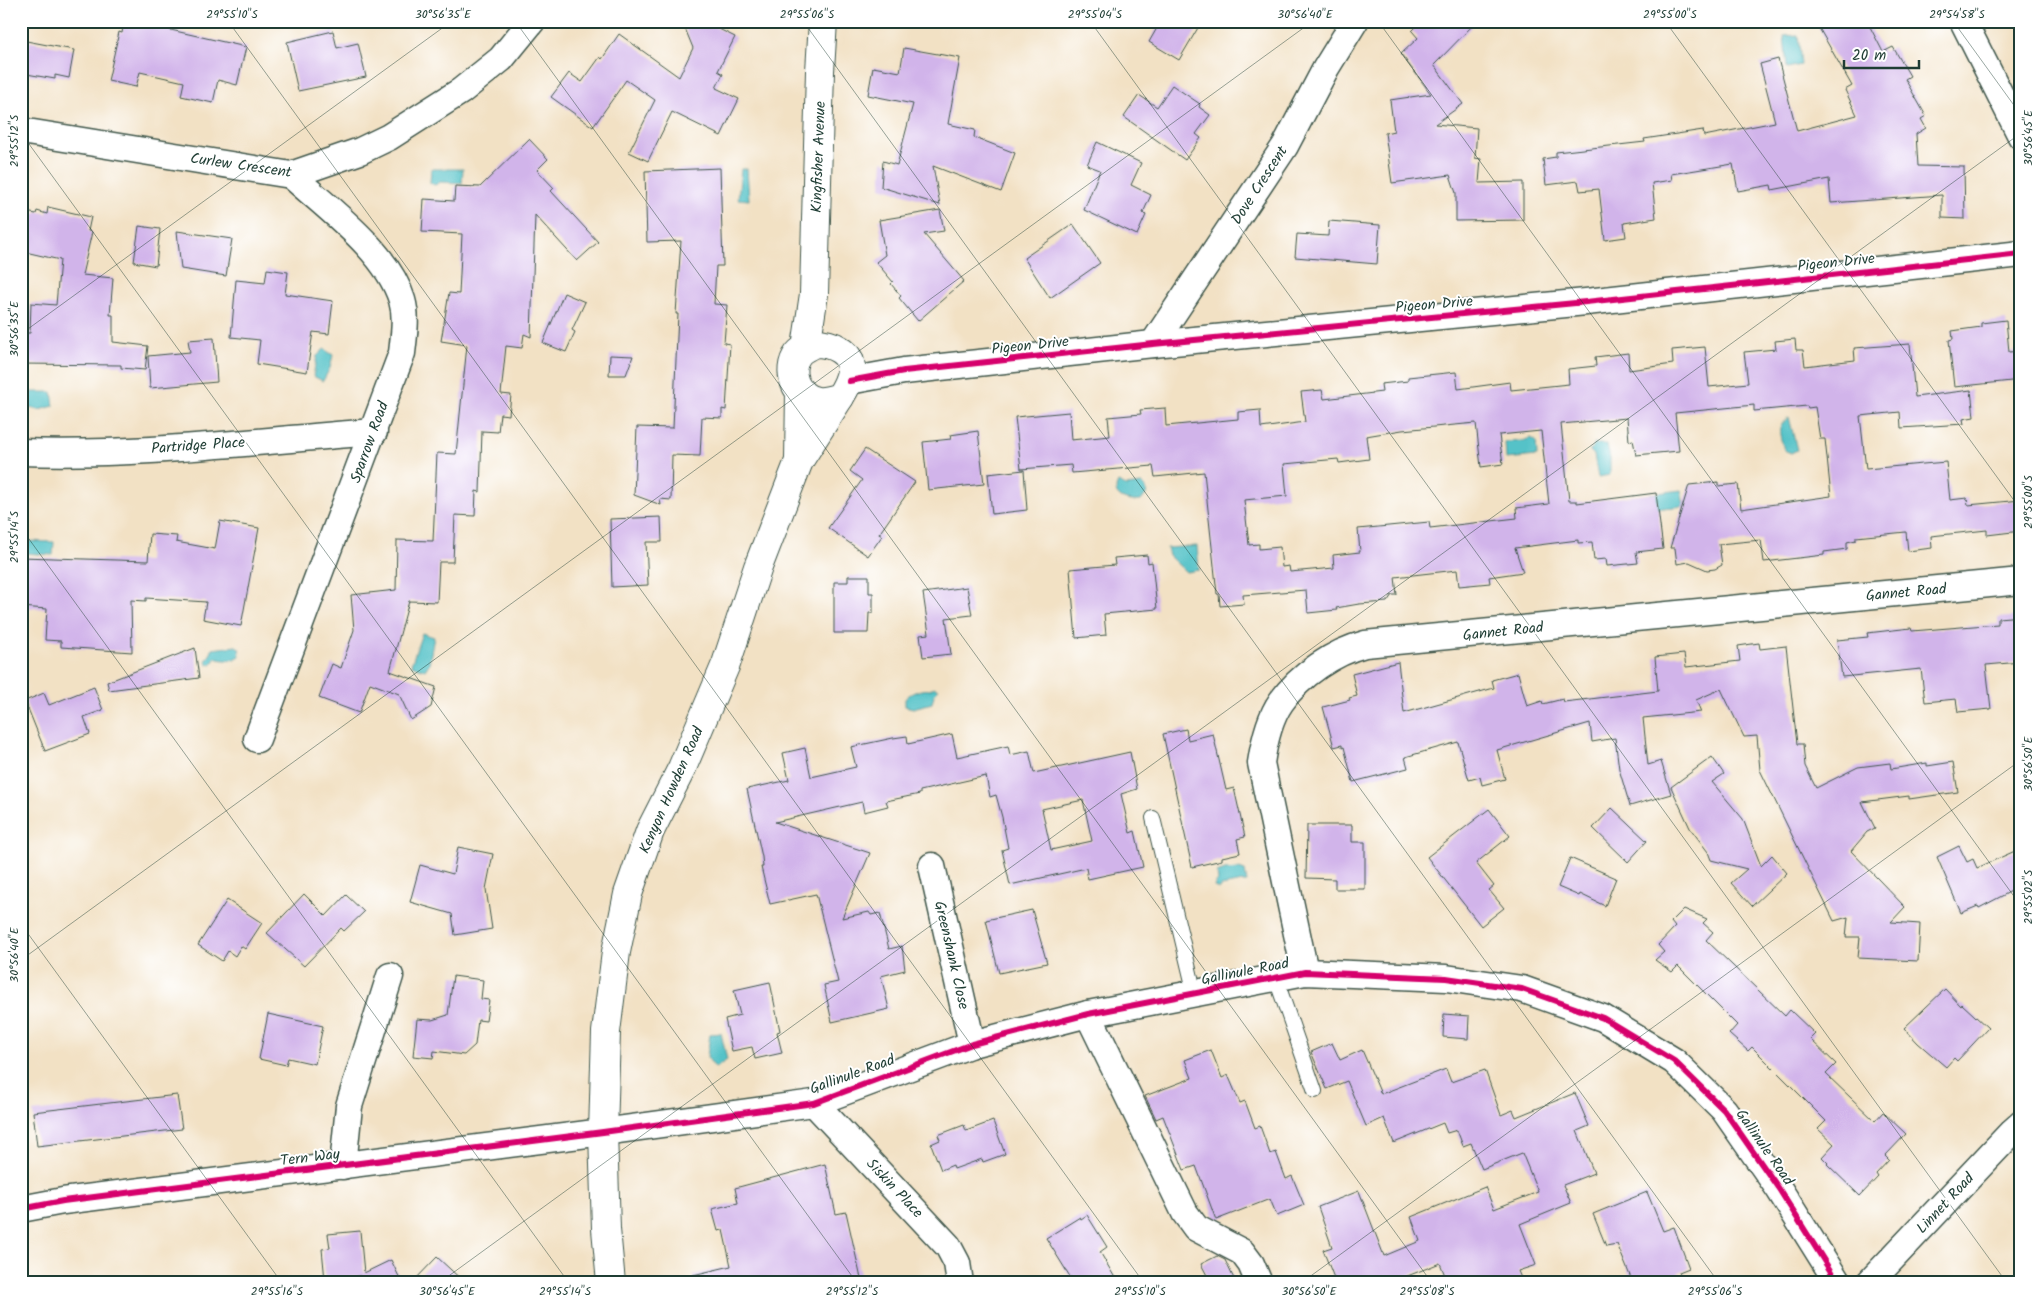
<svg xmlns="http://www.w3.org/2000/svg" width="2042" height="1304" font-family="Kalam,sans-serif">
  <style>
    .water { fill: #54c2c8; stroke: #3a807e }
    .building { fill: #d1b4ea; fill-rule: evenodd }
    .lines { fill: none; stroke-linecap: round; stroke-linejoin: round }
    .lane-casing { stroke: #3f564a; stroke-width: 16 }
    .street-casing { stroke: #3f564a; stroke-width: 29 }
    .secondary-casing { stroke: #3f564a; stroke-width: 30 }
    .lane { stroke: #fff; stroke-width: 14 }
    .street { stroke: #fff; stroke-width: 26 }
    .secondary { stroke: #fff; stroke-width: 28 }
    .cycleway-casing { stroke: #fff; stroke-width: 9 }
    .cycleway { stroke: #d6006c; stroke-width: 6 }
    .ticks { fill: none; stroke: #1f3d34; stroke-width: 1; stroke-opacity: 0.45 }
    .labels { text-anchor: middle; stroke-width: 4; stroke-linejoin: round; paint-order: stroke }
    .street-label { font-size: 15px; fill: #1f3d34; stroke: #fff }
    .neatline { fill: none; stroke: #1f3d34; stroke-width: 2 }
    .ticks-label { font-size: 12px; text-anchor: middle; fill: #1f3d34 }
  </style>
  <rect width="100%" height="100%" fill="#fff"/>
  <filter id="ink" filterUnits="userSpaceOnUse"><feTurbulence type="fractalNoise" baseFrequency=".02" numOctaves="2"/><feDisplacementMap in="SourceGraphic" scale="10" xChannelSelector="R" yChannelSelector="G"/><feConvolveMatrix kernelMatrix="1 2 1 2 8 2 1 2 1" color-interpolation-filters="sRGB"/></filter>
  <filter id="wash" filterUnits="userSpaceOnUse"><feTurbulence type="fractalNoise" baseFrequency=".0096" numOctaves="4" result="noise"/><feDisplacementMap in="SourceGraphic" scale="20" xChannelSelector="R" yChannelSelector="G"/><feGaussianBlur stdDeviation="1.12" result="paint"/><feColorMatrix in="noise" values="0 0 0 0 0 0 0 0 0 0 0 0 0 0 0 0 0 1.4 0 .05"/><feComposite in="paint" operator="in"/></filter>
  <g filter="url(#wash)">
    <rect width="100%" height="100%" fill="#f2e1c4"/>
    <!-- water -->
    <g class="water">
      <path d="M1798,35L1801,65L1787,68L1784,36Z"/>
      <path d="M431,169H463L462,183L440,182L435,185L430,183Z"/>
      <path d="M741,169H747L749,200L738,199Z"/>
      <path d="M324,349L333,355L330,368L323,381L313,376L317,356Z"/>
      <path d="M21,392H52L54,406L39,410L21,406Z"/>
      <path d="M1789,417L1797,450L1791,453L1784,450C1780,434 1775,428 1789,417Z"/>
      <path d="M1530,438L1536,441L1537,456L1506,459L1505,442L1523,441Z"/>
      <path d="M1594,444H1607L1610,459V475L1598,477L1594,455L1590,451Z"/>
      <path d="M1118,482L1126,486L1142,484L1145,486L1147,493L1141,501C1129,502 1110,499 1118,482Z"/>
      <path d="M1681,490L1684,506L1653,509L1650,494Z"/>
      <path d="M25,541L54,542L53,555L24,553Z"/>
      <path d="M1197,546L1199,570L1186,572L1169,556L1167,548Z"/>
      <path d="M422,633L434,637L429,664L425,670L411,665Z"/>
      <path d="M236,646L239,648L240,656C233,661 223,661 215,658L212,664H208L206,661L211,653L212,649Z"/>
      <path d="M934,687L938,689L934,695L932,703L913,708L905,706V699C909,693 922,688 930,690Z"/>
      <path d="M1239,869L1245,871L1247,882C1237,882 1230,885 1221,886L1219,889L1214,887L1215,884L1218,881L1217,873L1225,870Z"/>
      <path d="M721,1033L727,1060L715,1068L707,1057L710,1034Z"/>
    </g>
    <g id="blocks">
      <!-- building -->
      <g class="building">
        <path d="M124,21H139L162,27V28L246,47L237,85L218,80L213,103L181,96L184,82L140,72L136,87L108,81L119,32L122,33Z"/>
        <path d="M682,21H703L735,37L718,71L723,74L716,88L739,99L721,136L672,112L648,161L629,152L655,100L626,80L593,127L551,97L569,73L582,82L600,57L602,59L619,34L679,77L693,48Z"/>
        <path d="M1161,21H1202L1179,60L1149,42Z"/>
        <path d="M1422,21H1477L1434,65L1463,104L1435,124L1477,128L1475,158L1481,159L1479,183L1523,182V220L1456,221V193L1450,175L1392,183L1385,133L1394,131L1390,100L1431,94L1401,54L1418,38L1412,31Z"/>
        <path d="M1815,21H1867L1883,52L1893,47L1910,76L1905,79L1926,116L1921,119L1926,128L1916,134L1918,166L1964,167L1965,219L1942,218V195L1831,203L1829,179L1772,190L1771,185L1738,191L1733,164L1671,174L1672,180L1652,183L1656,218L1624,223L1626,237L1605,240L1599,189L1580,191L1578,181L1546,185L1543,159L1556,157V152L1645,142L1644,139L1703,130L1704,136L1775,122L1760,64L1778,59L1797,131L1857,115L1845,90L1852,86Z"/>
        <path d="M333,31L337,48L358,43L366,77L298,91L287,42Z"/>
        <path d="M21,40L74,50L69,78L55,75V79L21,73Z"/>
        <path d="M904,48L960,58L948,124L975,130L974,137L1015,153L1001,192L933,166L940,205L881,187L883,161L897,165L913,104L868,95L873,67L900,72Z"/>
        <path d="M1172,85L1200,104L1199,107L1210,115L1196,134L1201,138L1185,160L1124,117L1139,95L1157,107Z"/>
        <path d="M529,139L548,159L537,170L554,188L551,191L598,242L577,261L535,215L531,337L524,334L522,348L506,346L501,394L511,395L509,415L500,414L498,432L482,431L480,492L476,491L475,516L455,515L453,562H439L437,602L409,601L390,671L436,687L431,707L411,720L399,694L370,683L359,713L319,698L332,664L341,668L354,630L351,595L396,590L397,540L433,541L437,453L456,454L467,345L441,341L449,293L459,294L462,234L422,232L424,199L454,201L455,186L480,187Z"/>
        <path d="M1097,142L1141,163L1131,185L1151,195L1143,213L1146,215L1137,235L1084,210L1100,170L1087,165Z"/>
        <path d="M720,168L723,266H716L714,304L727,305L724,343L730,344L726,410L722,409V418L702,417L700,456L672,455L671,500L660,499L661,505L634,495L637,427L673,428L678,314H676L681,241L647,242L645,171Z"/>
        <path d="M48,207L91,217L88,231L92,232L82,275L113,278L110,315H113V342L148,346L145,370L121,368V365L21,364V333H30L31,303L56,305L60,260L21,251V211L36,214L37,211L47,214Z"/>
        <path d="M940,210L944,231L924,234L964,281L918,321L899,298L901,296L891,284L893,282L876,262L885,255L879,220Z"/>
        <path d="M1329,221L1380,225L1377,264L1295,257L1297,234L1328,236Z"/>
        <path d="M1073,224L1100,263L1050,298L1024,258Z"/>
        <path d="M139,226L160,229L156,266L134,262Z"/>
        <path d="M177,231L232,239L226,276L181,269Z"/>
        <path d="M267,269L288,272L285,294L333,301L329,334L313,332L307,372L257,364L260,340L231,337L236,280L265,283Z"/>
        <path d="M564,293L585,302L572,330L575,332L566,352L543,343Z"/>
        <path d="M2006,320L2009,352L2021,351V380L1954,387L1949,340L1953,339L1952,331L1981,327V323Z"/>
        <path d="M214,338L217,382L150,388L148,356L190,352L188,340Z"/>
        <path d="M1795,339L1796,350H1803L1805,366L1855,360L1854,348L1910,344L1915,397L1971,390L1974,417L1963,419L1964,424L1901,428L1900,412L1860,416L1866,469L1946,462L1950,500L1967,498L1968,505L2021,500V531L1987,535V530L1931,536L1932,548L1908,551L1906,532L1856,537V540L1847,542V549L1824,552V555L1764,562L1761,540L1719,544L1722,565L1715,569L1707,570L1689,562L1677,564L1675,548H1670L1689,485L1718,482V486L1738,484L1741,509L1831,496L1825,439H1820L1815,407L1808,408L1807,406L1754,411V405L1675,413L1679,451L1636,455L1633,440L1629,441L1627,418L1561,424L1569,501H1577V503L1656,493L1663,549L1636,552L1638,563L1607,566L1606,559L1594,560L1592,542L1578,543V540L1515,548L1523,572L1489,577L1490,583L1459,586L1457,570L1395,577L1397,595H1392L1387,602L1359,604L1336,608L1337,610L1308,613L1306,590L1243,595L1244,604L1220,606L1219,594H1217L1204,472L1155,477L1153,466L1072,473L1071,465L1021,469L1015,417L1069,412L1071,440L1110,436L1108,417L1141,414L1140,410L1165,408L1166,426L1238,419V412L1260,410L1261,428L1305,422L1301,392L1322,390L1324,399L1382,392L1381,384L1408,381V377L1456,372L1458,389L1510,382L1511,390L1569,384L1568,369L1596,366L1595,357L1628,353L1629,370L1673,364L1672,350L1705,347L1709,387L1748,383L1744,352L1776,349L1775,341ZM1476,423L1481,467L1503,464L1499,435L1541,431L1549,504L1516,508L1517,518L1430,528L1429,522L1358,529L1360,552L1333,555L1334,568L1290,572L1289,566L1282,567L1280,547L1259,549V544L1249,545L1244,500L1287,496L1284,464L1338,459L1339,463L1369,459L1366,436L1402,430Z"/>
        <path d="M610,355L633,356L626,375H609Z"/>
        <path d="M978,431L984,484L928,490L923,442L951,439L950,435Z"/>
        <path d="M865,449L915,482L879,534L882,536L868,556L828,528L862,480L850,471Z"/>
        <path d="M1024,470L1027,510L992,514L988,474Z"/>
        <path d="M661,517L662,542H646L648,585L612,587L610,519Z"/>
        <path d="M220,521L259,528L241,626L203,619L206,602L146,598V601L131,600L132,652L61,647V641L45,640L47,609L21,607V557L148,561L150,534L177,536L176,542L215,549Z"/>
        <path d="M1147,555L1148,563L1152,562L1157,609L1104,614L1106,635L1076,638L1070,569L1115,565L1114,558Z"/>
        <path d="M848,576H869V593H873V613H869L868,633H834V582H848Z"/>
        <path d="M967,587L972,615L946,618L951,654L923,657L920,635L929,634L923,593Z"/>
        <path d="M2021,616V662L1986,665L1991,709L1958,712L1956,699L1925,702L1921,669L1842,677L1837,640L1868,637L1867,633L1911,628L1912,631L1998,624V618Z"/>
        <path d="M1759,643L1760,649L1786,646L1797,744H1803L1805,766L1816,788L1858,767L1890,763L1891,769L1927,763V766L1953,762L1958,792L1909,799V796L1862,802L1875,828L1867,832L1851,851L1905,907L1891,922L1920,924L1918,961L1858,958L1860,937H1846L1848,917L1834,921L1760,770L1757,736L1744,737L1721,689L1696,700L1701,712L1643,718L1648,765L1661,761L1671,794L1630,806L1619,769L1615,738L1592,742L1590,723L1497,750L1505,779L1482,785L1480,777L1469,780L1458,742L1405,757L1408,768L1353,782L1344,747L1342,748V745L1334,747L1323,707L1350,700L1349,698L1357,696L1352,674L1398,662L1404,713L1494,688L1492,680L1518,673L1527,706L1542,701L1543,704L1563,699L1564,702L1658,691L1655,657L1684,654L1686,667L1740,661L1738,646Z"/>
        <path d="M195,648L199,678L109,690L107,682Z"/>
        <path d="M94,687L103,710L84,717L90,734L45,751L25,701L44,693L49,705Z"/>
        <path d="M1186,729L1188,740L1213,734L1226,790L1234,788L1245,837L1237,839L1240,853L1222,857V860L1192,867L1163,734Z"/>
        <path d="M952,734L957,757L1008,746L1010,755L1029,751L1034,773L1130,752L1137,789L1121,794L1130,833L1135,831L1143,867L1088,879L1086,868L1010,885L1002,850L1008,848L1002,817L996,795L990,797L986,776L920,791V794L886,801L888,806L864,812L862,802L775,822L870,853L842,918L869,912L871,915L880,913L889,949L902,946L905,970L881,976L889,1009L832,1022L824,985L838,982L816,894L770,904L761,867H763L762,857L747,789L789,780L783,753L805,748L811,777L856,767L851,747L893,738L907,736L908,744ZM1083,800L1092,841L1051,850L1042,809Z"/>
        <path d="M1712,757L1724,774L1712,782L1743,819L1761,866L1772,855L1787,873L1752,906L1731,883L1747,869L1711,860L1708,852L1690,828L1671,787Z"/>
        <path d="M1612,808L1647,841L1628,862L1593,828Z"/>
        <path d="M1489,809L1510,836L1476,863L1494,886L1489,890L1504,908L1481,926L1427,857Z"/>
        <path d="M1307,825H1352V842H1365V889H1335V879L1306,878Z"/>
        <path d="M1959,846L1967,862L1973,859L1977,868L2015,851L2021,864V886L1979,908L1978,906L1961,913L1937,857Z"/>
        <path d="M458,847L493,854L486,889L492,929L455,935L452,914L410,902L420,865L453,874Z"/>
        <path d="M1570,858L1616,878L1605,906L1580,894L1579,896L1558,887Z"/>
        <path d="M304,894L326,916L346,895L364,912L344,931L341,928L304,966L267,933Z"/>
        <path d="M227,900L262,923L245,949L241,946L235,956L228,951L222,961L198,945Z"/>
        <path d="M1684,909L1707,919L1703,923L1713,932L1706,940L1785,1016L1790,1010L1815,1034L1810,1039L1836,1064L1826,1074L1875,1121L1883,1112L1906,1134L1885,1156L1889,1160L1876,1174L1878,1177L1860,1196L1827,1164L1828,1163L1822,1157L1834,1144L1818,1129L1826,1121L1752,1047L1748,1051L1729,1034L1737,1025L1678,966L1672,972L1655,960L1664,952L1658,945L1675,927L1671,922Z"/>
        <path d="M1032,910L1047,963L999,973L986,920Z"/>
        <path d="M453,976L483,980L481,999L489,1000L486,1021L478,1020L475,1045L464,1055L434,1051L433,1058L413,1056L417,1019L432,1020L448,1015Z"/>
        <path d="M770,982L780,1031L777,1032L782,1053L755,1059L752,1047L732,1051L725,1019L740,1015L734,990Z"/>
        <path d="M1945,989L1961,1006L1962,1004L1988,1028L1957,1061L1954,1058L1946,1067L1918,1043L1904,1028Z"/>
        <path d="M268,1014L323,1026L315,1064L288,1058L286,1065L259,1059Z"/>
        <path d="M1444,1014L1469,1016L1468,1039L1443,1037Z"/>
        <path d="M1332,1043L1340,1060L1362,1050L1381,1094L1446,1069L1451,1082L1485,1070L1501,1115L1513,1110L1516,1117L1575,1093L1589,1126L1577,1131L1594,1173L1563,1185L1571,1203L1520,1224L1536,1265L1518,1271L1523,1283H1448L1440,1263L1390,1283H1336L1323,1250L1332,1247L1318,1207L1359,1191L1384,1256L1420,1241L1411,1217L1485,1187L1494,1209L1538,1192L1522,1153L1482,1169L1471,1143L1463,1146L1457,1130L1447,1133L1443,1123L1394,1143L1384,1118L1366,1126L1347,1081L1327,1089L1311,1052Z"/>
        <path d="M1211,1050L1222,1078L1228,1075L1240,1103L1245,1101L1255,1128L1260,1126L1270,1154L1276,1152L1286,1179L1292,1176L1304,1205L1277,1216L1270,1199L1216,1220L1196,1166L1184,1170L1163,1116L1156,1119L1145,1096L1192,1078L1185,1060Z"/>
        <path d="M177,1095L182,1129L37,1146L33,1112Z"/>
        <path d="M993,1121L1005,1154L983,1162L982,1159L954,1169L953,1165L941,1170L931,1144L940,1140L938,1135L964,1125L966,1131Z"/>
        <path d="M825,1164L836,1214L846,1212L862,1283H694L693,1275L731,1266L723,1230L718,1231L712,1209L738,1203L735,1188Z"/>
        <path d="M1647,1192L1663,1231L1674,1227L1689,1268L1679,1272L1684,1283H1633L1617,1244L1606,1246L1593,1214Z"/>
        <path d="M1087,1215L1107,1247L1100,1252L1118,1283H1074L1046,1238L1080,1217L1081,1219Z"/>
        <path d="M360,1231L364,1273L391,1260L402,1283H346L360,1276L325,1280L322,1249L330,1248L328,1234Z"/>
        <path d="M1217,1256L1225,1260L1236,1283H1211L1201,1264Z"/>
        <path d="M437,1257L465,1283H412Z"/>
      </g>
    </g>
  </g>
  <g filter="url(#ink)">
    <use href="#blocks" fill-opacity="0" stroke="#3f564a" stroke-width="1"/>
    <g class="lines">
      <!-- lane casing -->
      <g class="lane-casing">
        <g id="lane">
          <path d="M1153,818L1195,994"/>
          <path d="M1276,979L1315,1091"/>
        </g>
      </g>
      <!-- street casing -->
      <g class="street-casing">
        <g id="street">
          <path d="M1963,21L2021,136"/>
          <path d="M21,131L291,175L360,151L389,137L461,91L501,59L532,21"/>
          <path d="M1153,344L1285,146L1326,68L1355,21"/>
          <path d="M849,381L904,371L1153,344L1586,302L2021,254"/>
          <path d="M21,452C138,456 257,441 374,432"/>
          <path d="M257,739L402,353C404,335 407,317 402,300C387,251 328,209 291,175"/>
          <path d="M932,866L972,1044"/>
          <path d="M1305,972L1261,763C1264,743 1269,719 1281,702C1300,675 1334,652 1365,644L2021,581"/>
          <path d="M1088,1014L1185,1213L1196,1228L1242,1252L1251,1264L1259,1283"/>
          <path d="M814,1103L948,1246L957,1263L960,1283"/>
          <path d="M343,1166L349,1106L390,976"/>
          <path d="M21,1209L63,1201L603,1132L814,1103L972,1044L1088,1014L1305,972L1446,978L1522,989L1603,1018L1674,1061L1724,1110L1779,1189L1838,1283"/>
          <path d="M1869,1283L2012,1132L2021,1124"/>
        </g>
      </g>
      <!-- secondary casing -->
      <g class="secondary-casing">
        <g id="secondary">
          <path d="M815,343C831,343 852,351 851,371C850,380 845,389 840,397C833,399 825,402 817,401C796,398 785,371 798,354C802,349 809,346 815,343Z"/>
          <path d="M806,347L814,294L820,71L823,21"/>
          <path d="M799,461L800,391"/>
          <path d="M611,1283L606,1229L603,1132L606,1032L616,952L628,894L650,831L682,768L726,664L758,567L799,461L840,397"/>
        </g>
      </g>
      <!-- lane -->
      <use href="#lane" class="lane"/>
      <!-- street -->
      <use href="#street" class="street"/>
      <!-- secondary -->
      <use href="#secondary" class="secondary"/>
      <!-- cycleway casing -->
      <g class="cycleway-casing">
        <g id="cycleway">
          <path d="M849,381L904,371L1153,344L1586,302L2021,254"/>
          <path d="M21,1209L63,1201L603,1132L814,1103L972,1044L1088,1014L1305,972L1446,978L1522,989L1603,1018L1674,1061L1724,1110L1779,1189L1838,1283"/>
        </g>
      </g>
      <!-- cycleway -->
      <use href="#cycleway" class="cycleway"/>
    </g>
  </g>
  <!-- ticks -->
  <path class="ticks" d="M228,21L1144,1283M515,21L1432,1283M803,21L1719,1283M1090,21L2007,1283M1378,21L2021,906M1665,21L2021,510M1953,21L2021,115M21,133L857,1283M21,334L452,21M21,528L569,1283M21,924L282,1283M21,960L1313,21M439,1283L2021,133M1301,1283L2021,760"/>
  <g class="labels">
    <!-- street labels -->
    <g class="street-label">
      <text transform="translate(818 157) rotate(-88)" y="5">Kingfisher Avenue</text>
      <text transform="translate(241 165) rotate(8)" y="5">Curlew Crescent</text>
      <text transform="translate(1259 185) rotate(-57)" y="5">Dove Crescent</text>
      <text transform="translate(1836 262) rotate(-6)" y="5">Pigeon Drive</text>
      <text transform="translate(1434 304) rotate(-5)" y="5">Pigeon Drive</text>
      <text transform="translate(1030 345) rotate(-6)" y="5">Pigeon Drive</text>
      <text transform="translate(369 442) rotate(-70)" y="5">Sparrow Road</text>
      <text transform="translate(198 445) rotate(-4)" y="5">Partridge Place</text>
      <text transform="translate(1906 592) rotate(-5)" y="5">Gannet Road</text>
      <text transform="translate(1503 631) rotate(-6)" y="5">Gannet Road</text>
      <text transform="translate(671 790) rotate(-66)" y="5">Kenyon Howden Road</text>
      <text transform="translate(952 955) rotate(77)" y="5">Greenshank Close</text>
      <text transform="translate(1245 971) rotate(-11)" y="5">Gallinule Road</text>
      <text transform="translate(852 1074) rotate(-20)" y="5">Gallinule Road</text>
      <text transform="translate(1765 1147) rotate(55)" y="5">Gallinule Road</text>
      <text transform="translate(310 1157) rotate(-7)" y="5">Tern Way</text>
      <text transform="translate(895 1188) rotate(47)" y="5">Siskin Place</text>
      <text transform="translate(1945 1203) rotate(-47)" y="5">Linnet Road</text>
    </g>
  </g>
  <!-- margin -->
  <rect width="2042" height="1304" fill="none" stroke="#fff" stroke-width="55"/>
  <!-- scale -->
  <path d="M1844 60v8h75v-8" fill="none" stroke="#1f3d34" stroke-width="2.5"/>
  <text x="1852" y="60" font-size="15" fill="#1f3d34" stroke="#ffffff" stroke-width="4" paint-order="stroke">20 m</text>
  <rect x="28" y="28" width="1986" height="1248" class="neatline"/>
  <g class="ticks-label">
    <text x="232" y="18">29°55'10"S</text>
    <text x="443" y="18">30°56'35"E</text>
    <text x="807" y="18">29°55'06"S</text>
    <text x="1095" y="18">29°55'04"S</text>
    <text x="1305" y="18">30°56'40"E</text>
    <text x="1670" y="18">29°55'00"S</text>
    <text x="1957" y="18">29°54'58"S</text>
    <text transform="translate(2028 138) rotate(-90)" y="4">30°56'45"E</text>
    <text transform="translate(14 141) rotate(-90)" y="4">29°55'12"S</text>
    <text transform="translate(14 329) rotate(-90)" y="4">30°56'35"E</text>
    <text transform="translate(2028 502) rotate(-90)" y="4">29°55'00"S</text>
    <text transform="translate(14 537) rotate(-90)" y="4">29°55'14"S</text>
    <text transform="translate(2028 764) rotate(-90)" y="4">30°56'50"E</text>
    <text transform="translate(2028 897) rotate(-90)" y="4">29°55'02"S</text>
    <text transform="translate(14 955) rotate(-90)" y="4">30°56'40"E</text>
    <text x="277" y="1295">29°55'16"S</text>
    <text x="447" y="1295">30°56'45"E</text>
    <text x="565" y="1295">29°55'14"S</text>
    <text x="852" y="1295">29°55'12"S</text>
    <text x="1140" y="1295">29°55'10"S</text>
    <text x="1309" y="1295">30°56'50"E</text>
    <text x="1427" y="1295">29°55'08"S</text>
    <text x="1715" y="1295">29°55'06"S</text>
  </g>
</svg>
